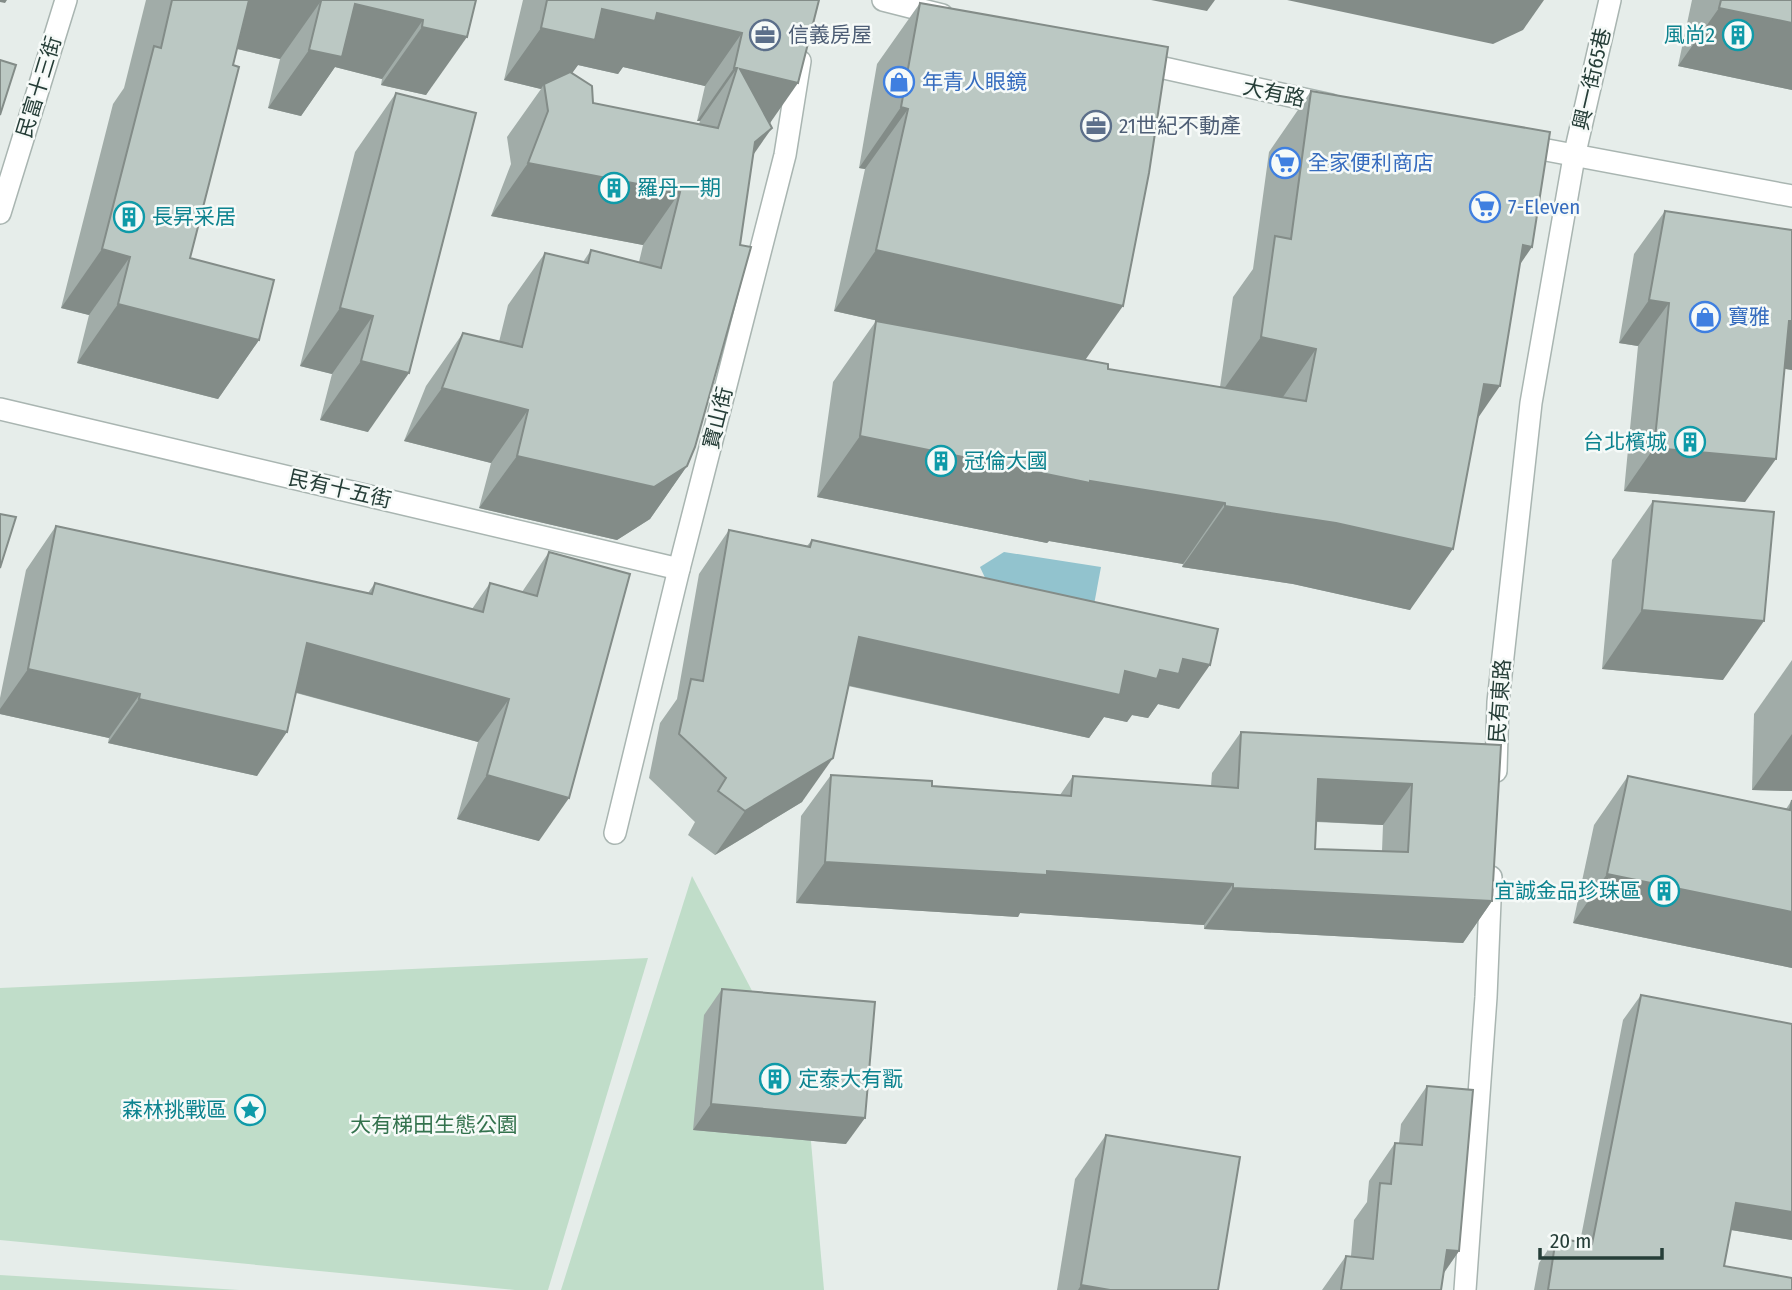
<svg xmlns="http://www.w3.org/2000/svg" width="1792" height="1290" font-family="'Fira Sans Condensed','Noto Sans TC',sans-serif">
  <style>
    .green { fill: #c0ddc9 }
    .water { fill: #92c3ce }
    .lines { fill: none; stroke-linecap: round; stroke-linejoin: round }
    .street-casing { stroke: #a9b5b1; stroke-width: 24 }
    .street { stroke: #fff; stroke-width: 21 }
    .wall { fill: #a1aca8; fill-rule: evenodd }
    .shaded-wall { fill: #838c88 }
    .building { fill: #bbc8c3; stroke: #838c88; stroke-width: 2; fill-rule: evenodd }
    .labels { text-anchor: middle; stroke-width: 5; stroke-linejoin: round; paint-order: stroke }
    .service-label { font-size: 21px; fill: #4e5e75; stroke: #f6faf8; text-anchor: start }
    .culture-label { font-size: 21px; fill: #0d838f; stroke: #f6faf8; text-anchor: end }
    .street-label { font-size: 21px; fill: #263e38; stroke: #f6faf8 }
    .shop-label { font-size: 21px; fill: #366cbe; stroke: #f6faf8; text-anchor: start }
    .park-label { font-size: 21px; fill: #33724d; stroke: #f6faf8 }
  </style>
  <rect width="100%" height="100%" fill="#e6edea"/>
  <!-- green -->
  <g class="green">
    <path d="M692,876L807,1096L824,1290H561Z"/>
    <path d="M648,958L548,1290H515L0,1240V988Z"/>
    <path d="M0,1275L239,1290H0Z"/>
  </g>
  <!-- water -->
  <path class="water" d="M1004,552L1101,567L1093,610L994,597L980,567Z"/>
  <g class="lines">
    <!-- street casing -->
    <g class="street-casing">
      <g id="street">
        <path d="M883,0L942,15"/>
        <path d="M1137,62L1331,105"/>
        <path d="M1520,145L1792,196"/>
        <path d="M0,213L66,0"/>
        <path d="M0,409L679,569"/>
        <path d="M1496,771L1498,702L1531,403L1574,157L1610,0"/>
        <path d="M615,833L679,569L785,155L800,61"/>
        <path d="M1465,1290L1486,997L1491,877"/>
      </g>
    </g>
    <!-- street -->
    <use href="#street" class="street"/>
  </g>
  <!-- wall -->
  <g class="wall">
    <path d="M146,0H476L426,95L381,85L382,79L335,67L301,116L268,108L280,59L237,49L190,258L259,340L218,399L77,363L89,315L61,308L113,104L124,88Z"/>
    <path d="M523,0H819L770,124L753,155L687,466L650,519L617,540L479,508L491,463L404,441L426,386L463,333L499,342L508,305L545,253L583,262L591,250L639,262L643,245L491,216L511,164L507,137L541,89L504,80ZM578,65L618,74L623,67L705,86L697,121H700L699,124L593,103L571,74Z"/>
    <path d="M1692,0H1792V90L1678,66Z"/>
    <path d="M920,3L1085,360L1108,369L1220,387L1233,297L1253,269L1269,152L1311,91L1519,266L1478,418L1410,610L1293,584L1182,567L1183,564L1049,541L1047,543L817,497L833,382L876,321L906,327L834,311L865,169L859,168L877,64Z"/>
    <path d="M396,93L368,432L320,420L332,374L300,366L355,152Z"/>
    <path d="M1665,211L1792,230V370L1785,369L1745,502L1624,491L1638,346L1619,343L1634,254Z"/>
    <path d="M1653,501L1723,680L1602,669L1612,560Z"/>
    <path d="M56,526L368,593L375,583L472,609L490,583L522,592L549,552L539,841L457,819L478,742L296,693L257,776L108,743L109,738L0,714V698L26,570Z"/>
    <path d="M729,530L807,546L812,540L1179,709L1158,704L1148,718L1132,715L1127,722L1104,717L1089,738L848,686L802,802L715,855L688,835L695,822L649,778L660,723L677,699L699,574Z"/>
    <path d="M1792,660V791L1752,790L1754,714Z"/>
    <path d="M1241,732L1501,745L1492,901L1463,943L1204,929V925L1020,913L1018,917L796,903L801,816L831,775L932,786L1060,795L1073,776L1211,786L1212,773ZM1316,822L1383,825L1382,851L1315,849Z"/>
    <path d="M1628,776L1786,809L1792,800V968L1573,923L1594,825Z"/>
    <path d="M722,989L846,1144L693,1130L704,1015Z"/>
    <path d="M1641,995L1792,1024V1240L1731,1230L1724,1266L1792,1290H1534L1539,1263L1556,1238L1580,1242L1623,1020Z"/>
    <path d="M1427,1086L1459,1251L1444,1273L1441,1290H1322L1346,1256H1351L1354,1220L1367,1202L1369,1181L1395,1143H1399L1401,1124Z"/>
    <path d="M1106,1135L1218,1290H1057L1075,1179Z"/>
  </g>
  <!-- shaded-wall -->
  <g class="shaded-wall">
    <path d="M0,0H7L5,3L0,2Z"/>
    <path d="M242,0H318L321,1L280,59L212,43Z"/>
    <path d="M1151,0H1215L1207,11Z"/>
    <path d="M1287,0H1544L1523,30L1493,44Z"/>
    <path d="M355,4L423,20L382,79L335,67L301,116L268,108L309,50Z"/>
    <path d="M1719,8L1792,23V90L1678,66Z"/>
    <path d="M602,9L657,13L742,33L705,86L623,67L618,74L578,65L558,93L544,84L541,89L504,80L541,28Z"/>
    <path d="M422,27L467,37L426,95L381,85Z"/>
    <path d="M734,68H737L700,121H697Z"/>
    <path d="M740,69L798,83L761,136Z"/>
    <path d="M901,107L908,109L865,169L859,168Z"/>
    <path d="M772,128L735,181L755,142Z"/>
    <path d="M528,163L680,192L643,245L491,216Z"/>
    <path d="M1523,245L1532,247L1490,308Z"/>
    <path d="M102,249L130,257L89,315L61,308Z"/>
    <path d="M876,250L1123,306L1081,366L834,311Z"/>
    <path d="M1649,300L1669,303L1638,346L1619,343Z"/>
    <path d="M118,304L259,340L218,399L77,363Z"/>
    <path d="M340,308L373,316L332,374L300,366Z"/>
    <path d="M1789,321H1792V370L1759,364Z"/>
    <path d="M1261,337L1316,349L1274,410L1218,397Z"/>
    <path d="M361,361L409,373L368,432L320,420Z"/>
    <path d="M1484,384L1500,386L1458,447Z"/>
    <path d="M442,388L528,410L491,463L404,441Z"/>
    <path d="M860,436L1225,503L1183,564L1049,541L1047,543L817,497Z"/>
    <path d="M1654,448L1776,459L1745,502L1624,491Z"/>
    <path d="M517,456L687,466L650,519L617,540L479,508Z"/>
    <path d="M1225,506L1336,523L1453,549L1410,610L1293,584L1182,567Z"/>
    <path d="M1642,610L1764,621L1723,680L1602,669Z"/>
    <path d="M859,637L1125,671L1160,670L1183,659L1210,665L1179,709L1158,704L1148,718L1132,715L1127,722L1104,717L1089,738L828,681Z"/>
    <path d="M307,643L509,699L478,742L276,687Z"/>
    <path d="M28,669L140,694L109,738L0,714V709Z"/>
    <path d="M139,699L287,732L257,776L108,743Z"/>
    <path d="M1792,734V791L1752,790Z"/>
    <path d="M833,758L802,802L715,855L745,811Z"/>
    <path d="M487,775L569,798L539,841L457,819Z"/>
    <path d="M1318,779L1412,784L1383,825L1289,820Z"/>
    <path d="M825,862L1047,871L1233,884L1204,925L1020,913L1018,917L796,903Z"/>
    <path d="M1607,874L1792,912V968L1573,923Z"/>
    <path d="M1233,888L1492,901L1463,943L1204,929Z"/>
    <path d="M711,1104L865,1118L846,1144L693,1130Z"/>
    <path d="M1736,1203L1792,1212V1240L1719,1228Z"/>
    <path d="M1447,1250L1459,1251L1433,1288Z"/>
    <path d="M1081,1285L1110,1290H1078Z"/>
  </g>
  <!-- building -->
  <g class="building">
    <path d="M172,0H249L233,65L239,67L190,258L274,280L259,340L118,304L130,257L102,249L154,46L161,48Z"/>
    <path d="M318,0H476L467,37L422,27L423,20L355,4L342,57L309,50L321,1Z"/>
    <path d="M547,0H819L798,83L740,69L772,128L755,142L740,245L751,247L695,447L687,466L654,487L517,456L528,410L442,388L463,333L522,347L545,253L588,263L591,250L661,268L680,192L528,163L548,111L544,84L570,72L592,86L593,103L718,128L737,68H734L742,33L657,13L655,21L602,9L595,40L541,28Z"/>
    <path d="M1721,0H1792V23L1719,8Z"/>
    <path d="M920,3L1168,47L1149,173L1123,306L876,250L908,109L901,107Z"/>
    <path d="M0,60L16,65L0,115Z"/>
    <path d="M1311,91L1550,132L1532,247L1523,245L1500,386L1484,384L1453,549L1336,523L1225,506V503L1090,481V483L860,436L876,321L1108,364V369L1306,401L1316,349L1261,337L1275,236L1291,239Z"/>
    <path d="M396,93L476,113L409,373L361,361L373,316L340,308Z"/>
    <path d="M1665,211L1792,230V321H1789L1776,459L1654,448L1669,303L1649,300Z"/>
    <path d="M1653,501L1774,512L1764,621L1642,610Z"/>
    <path d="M0,514L16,517L0,568Z"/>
    <path d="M56,526L372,594L375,583L483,612L490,583L537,596L549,552L630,574L569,798L487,775L509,699L307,643L287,732L139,699L140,694L28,669Z"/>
    <path d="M729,530L810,547L812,540L1218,629L1210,665L1183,659L1179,674L1160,670L1157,679L1125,671L1120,695L859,637L833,758L745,811L718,791L726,778L679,734L691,679L703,681Z"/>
    <path d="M1241,732L1501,745L1492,901L1233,888V884L1047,871V875L825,862L831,775L932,781V786L1071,796L1073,776L1238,788ZM1318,779L1412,784L1408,852L1315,849Z"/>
    <path d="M1628,776L1790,810L1792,800V912L1607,874Z"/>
    <path d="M722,989L875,1002L865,1118L711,1104Z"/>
    <path d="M1641,995L1792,1024V1212L1736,1203L1724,1266L1792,1278V1290H1548L1556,1238L1592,1244Z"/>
    <path d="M1427,1086L1473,1090L1459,1251L1447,1250L1441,1290H1341L1346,1256L1373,1259L1380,1183L1391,1184L1395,1143L1422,1145Z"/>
    <path d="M1106,1135L1240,1157L1218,1290H1110L1081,1285Z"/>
  </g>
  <!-- icons -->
  <defs>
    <g id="office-ring" transform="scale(1.575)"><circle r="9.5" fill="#f6faf8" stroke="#5c6f8a" stroke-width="1.5"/><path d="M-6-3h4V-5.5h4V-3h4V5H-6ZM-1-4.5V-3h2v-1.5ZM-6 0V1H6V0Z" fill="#5c6f8a"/></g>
    <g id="building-ring" transform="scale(1.575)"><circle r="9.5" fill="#f6faf8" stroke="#0f9aa8" stroke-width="1.5"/><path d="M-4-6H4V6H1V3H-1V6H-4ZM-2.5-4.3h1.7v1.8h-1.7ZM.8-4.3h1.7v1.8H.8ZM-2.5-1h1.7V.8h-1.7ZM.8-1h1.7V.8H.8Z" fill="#0f9aa8"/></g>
    <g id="shop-ring" transform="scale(1.575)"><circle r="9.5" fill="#f6faf8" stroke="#3f7fe0" stroke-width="1.5"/><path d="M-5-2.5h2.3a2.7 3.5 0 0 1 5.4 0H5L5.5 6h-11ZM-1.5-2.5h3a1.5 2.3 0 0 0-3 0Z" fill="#3f7fe0"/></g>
    <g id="supermarket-ring" transform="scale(1.575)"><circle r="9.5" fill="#f6faf8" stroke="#3f7fe0" stroke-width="1.5"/><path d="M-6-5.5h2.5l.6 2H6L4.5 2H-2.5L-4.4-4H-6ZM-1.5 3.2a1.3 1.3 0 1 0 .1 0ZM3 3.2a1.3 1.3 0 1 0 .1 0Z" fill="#3f7fe0"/></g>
    <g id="sight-ring" transform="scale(1.575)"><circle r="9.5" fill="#f6faf8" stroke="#0f9aa8" stroke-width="1.5"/><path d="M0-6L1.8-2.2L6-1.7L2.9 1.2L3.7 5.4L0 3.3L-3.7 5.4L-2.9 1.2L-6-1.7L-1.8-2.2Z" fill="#0f9aa8"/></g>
  </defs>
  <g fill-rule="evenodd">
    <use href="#office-ring" x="765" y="35"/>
    <use href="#building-ring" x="1738" y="35"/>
    <use href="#shop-ring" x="899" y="82"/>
    <use href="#office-ring" x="1096" y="126"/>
    <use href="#supermarket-ring" x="1285" y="163"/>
    <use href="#building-ring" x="614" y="188"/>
    <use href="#supermarket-ring" x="1485" y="207"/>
    <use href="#building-ring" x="129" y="217"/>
    <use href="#shop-ring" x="1705" y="317"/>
    <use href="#building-ring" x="1690" y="442"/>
    <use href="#building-ring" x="941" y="461"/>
    <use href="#building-ring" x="1664" y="891"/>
    <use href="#building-ring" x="775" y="1079"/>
    <use href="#sight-ring" x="250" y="1110"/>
  </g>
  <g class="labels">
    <!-- service labels -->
    <g class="service-label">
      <text x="788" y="42">信義房屋</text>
      <text x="1119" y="133">21世紀不動產</text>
    </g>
    <!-- culture labels -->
    <g class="culture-label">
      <text x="1715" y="42">風尚2</text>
      <text x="637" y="195" text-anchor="start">羅丹一期</text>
      <text x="152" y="224" text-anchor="start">長昇采居</text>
      <text x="1667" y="449">台北檳城</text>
      <text x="964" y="468" text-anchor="start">冠倫大國</text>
      <text x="1641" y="898">宜誠金品珍珠區</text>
      <text x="798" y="1086" text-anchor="start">定泰大有翫</text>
      <text x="227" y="1117">森林挑戰區</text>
    </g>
    <!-- street labels -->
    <g class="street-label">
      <text transform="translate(1592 79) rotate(-77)" y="7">興一街65巷</text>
      <text transform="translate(39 87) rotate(-73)" y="7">民富十三街</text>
      <text transform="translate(1274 93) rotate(12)" y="7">大有路</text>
      <text transform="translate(718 418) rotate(-76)" y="7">寶山街</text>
      <text transform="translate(340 489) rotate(13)" y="7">民有十五街</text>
      <text transform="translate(1500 701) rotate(-86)" y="7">民有東路</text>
    </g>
    <!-- shop labels -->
    <g class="shop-label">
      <text x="922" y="89">年青人眼鏡</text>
      <text x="1308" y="170">全家便利商店</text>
      <text x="1508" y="214">7-Eleven</text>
      <text x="1728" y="324">寶雅</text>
    </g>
    <!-- park labels -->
    <g class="park-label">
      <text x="434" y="1132">大有梯田生態公園</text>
    </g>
  </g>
  <!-- scale -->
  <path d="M1540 1248v10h122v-10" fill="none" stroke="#263e38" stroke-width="3.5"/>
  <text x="1550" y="1248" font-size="21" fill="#263e38" stroke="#f6faf8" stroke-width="5" paint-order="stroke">20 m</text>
</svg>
